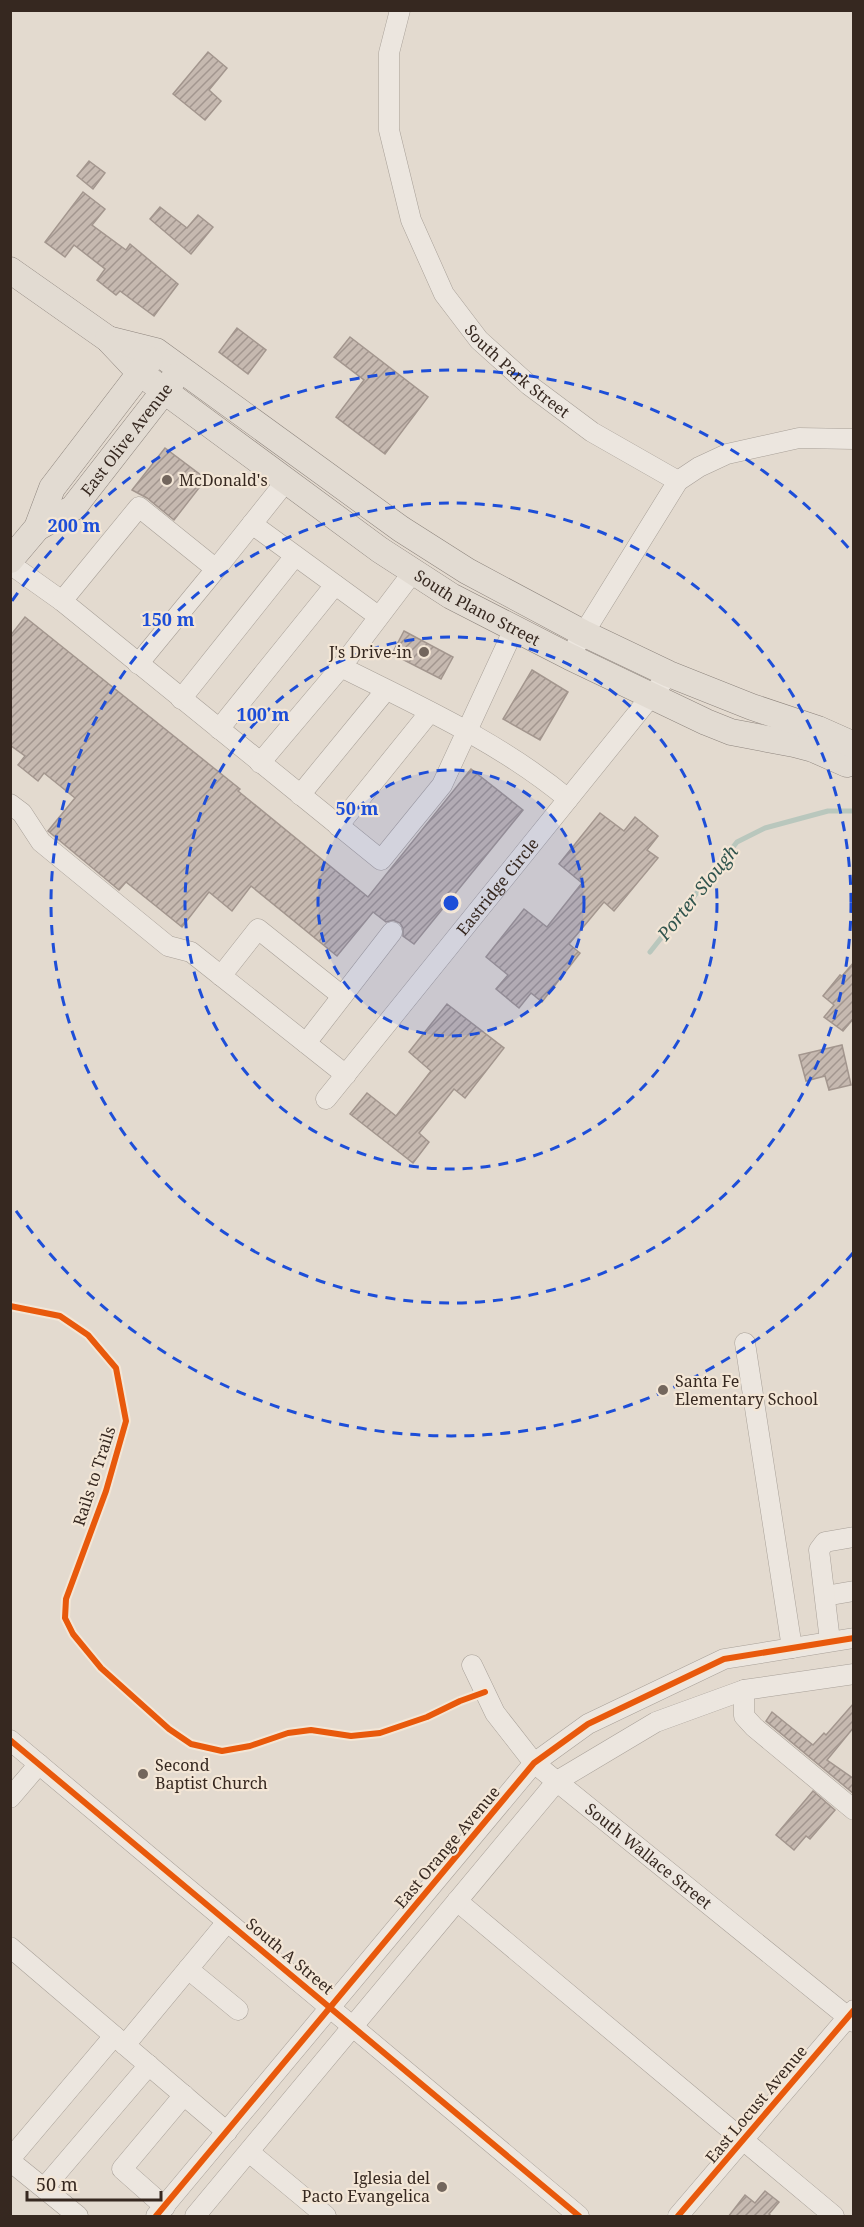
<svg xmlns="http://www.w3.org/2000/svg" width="864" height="2227" font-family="'Noto Serif',serif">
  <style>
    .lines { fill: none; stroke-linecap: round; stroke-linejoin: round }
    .stream { stroke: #b9c7bd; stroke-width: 5 }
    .building { fill: url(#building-hatch); stroke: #a3968e; stroke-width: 1.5 }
    .minor-casing { stroke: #a8a098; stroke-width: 21 }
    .major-casing { stroke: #8e857e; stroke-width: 27 }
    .minor { stroke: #ece6df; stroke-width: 20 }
    .major { stroke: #e2dbd2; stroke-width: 26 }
    .cycleway-casing { stroke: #f3e6d6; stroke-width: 10 }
    .cycleway { stroke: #e8590c; stroke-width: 6 }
    .ring { fill: none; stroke: #1d4ed8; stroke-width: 3; stroke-dasharray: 10 8 }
    .poi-dot { fill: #73665d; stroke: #f3e6d6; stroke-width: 2 }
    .labels { text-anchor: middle; stroke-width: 4.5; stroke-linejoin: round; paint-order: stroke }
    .street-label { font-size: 16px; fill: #362820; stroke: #f3e6d6 }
    .poi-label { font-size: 16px; fill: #362820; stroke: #f3e6d6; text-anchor: start }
    .water-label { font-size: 18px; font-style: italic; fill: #31554e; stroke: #f3e6d6 }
    .centre { fill: #1d4ed8; stroke: #f3e6d6; stroke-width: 3 }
    .ring-label { font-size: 18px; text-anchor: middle; font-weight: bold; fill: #1d4ed8; stroke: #f3e6d6; stroke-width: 4.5; stroke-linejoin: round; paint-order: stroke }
  </style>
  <defs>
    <pattern id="building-hatch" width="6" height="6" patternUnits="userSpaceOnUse" patternTransform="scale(1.5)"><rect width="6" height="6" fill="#c6b9b0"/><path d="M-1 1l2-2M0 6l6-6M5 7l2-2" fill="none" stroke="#a2968f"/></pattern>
  </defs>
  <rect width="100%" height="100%" fill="#e3dacf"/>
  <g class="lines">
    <!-- stream -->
    <path class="stream" d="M650,952L737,842L765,828L828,811H854"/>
  </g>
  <!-- building -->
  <g class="building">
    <path d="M208,52L227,68L209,90L221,101L205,120L173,94Z"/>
    <path d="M89,161L105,173L93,189L77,176Z"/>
    <path d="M83,192L105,209L92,225L126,250L130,244L178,284L154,316L120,291L116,295L97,280L105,269L74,245L65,257L45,242Z"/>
    <path d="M160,207L187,228L198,215L213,227L191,254L150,219Z"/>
    <path d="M237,328L266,350L248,374L219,352Z"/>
    <path d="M350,337L428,397L385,454L336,417L364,380L334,357Z"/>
    <path d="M165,448L206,479L174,520L147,498L132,490Z"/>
    <path d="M25,617L240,789L238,791L368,897L471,769L523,810L414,944L403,936V928L400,923L393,920L386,922L373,912L337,956L251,886L232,911L209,892L182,927L126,882L119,890L48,831L75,798L44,773L38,781L18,765L25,756L10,745V636Z"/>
    <path d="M404,631L453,657L441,679L392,654Z"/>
    <path d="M532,670L568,692L540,740L503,719Z"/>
    <path d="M600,813L624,831L635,817L658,836L647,850L658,858L614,911L604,902L569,944L580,953L542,1002L531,993L519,1008L496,989L508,975L486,957L524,909L547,927L582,883L559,864Z"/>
    <path d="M854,962V1018L843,1031L824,1017L834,1005L823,996L840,975L842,976Z"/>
    <path d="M447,1004L504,1048L465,1098L454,1089L435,1113L419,1133L429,1142L413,1163L350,1114L367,1093L396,1116L431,1071L409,1052Z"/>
    <path d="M842,1045L851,1085L829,1090L825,1076L806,1081L799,1055Z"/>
    <path d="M854,1703V1727L827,1760L854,1779V1794L766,1721L772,1712L813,1745L824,1733L826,1735Z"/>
    <path d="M813,1791L835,1810L810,1839L806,1836L794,1850L776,1835Z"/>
    <path d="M765,2191L779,2202L769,2214L772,2217H728L745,2195L755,2203Z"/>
  </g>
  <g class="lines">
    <!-- minor casing -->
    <g class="minor-casing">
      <g id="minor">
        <path id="s1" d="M400,10L389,53V130L411,220L444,294L479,340L529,385L592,432L678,481"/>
        <path d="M252,524L378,616"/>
        <path d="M10,564L62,601L381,860L442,785L514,629"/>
        <path d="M62,601L139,507L216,569L287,480"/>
        <path d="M577,644L678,481L699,467L727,454L799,438L854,439"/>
        <path d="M138,664L216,569"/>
        <path d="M341,667C419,706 501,743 568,799"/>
        <path d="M181,699L295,556"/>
        <path d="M219,729L335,585"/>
        <path d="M260,763L341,667L413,572"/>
        <path d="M300,795L386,690"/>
        <path d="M10,804L22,813L41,842L168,946L191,952L346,1075"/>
        <path d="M338,826L430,712"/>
        <path d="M221,976L258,929L342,996"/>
        <path d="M306,1043L392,932"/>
        <path id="s2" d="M326,1099L669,674"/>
        <path d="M745,1343L792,1648"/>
        <path d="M825,1596L854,1591"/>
        <path d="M830,1641L819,1550L825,1542L854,1537"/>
        <path id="s3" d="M472,1665L495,1713L534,1763L854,2022"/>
        <path d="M744,1690V1716L754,1727L854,1810"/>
        <path d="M10,1740L579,2216"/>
        <path d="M10,1798L39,1764"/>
        <path d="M457,1901L834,2216"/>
        <path d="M10,1947L227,2132"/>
        <path d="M188,1969L238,2010"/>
        <path d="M125,2045L227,1922"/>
        <path d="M249,2152L326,2216"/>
        <path d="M10,2159L114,2036"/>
        <path d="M10,2161L78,2216"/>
        <path d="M44,2188L149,2065"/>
        <path d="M165,2207L122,2169L184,2095"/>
        <path d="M156,2216L534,1763L588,1724L724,1659L854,1638"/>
        <path d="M195,2216L557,1781L656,1722L744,1690L854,1674"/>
        <path d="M678,2216L854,2010"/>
      </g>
    </g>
    <!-- major casing -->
    <g class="major-casing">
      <g id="major">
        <path id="s4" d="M10,270L108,339L140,373L380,550L451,596L570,657L706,722L731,732L794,744L813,749L847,764L854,762"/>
        <path d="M108,339L156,351L401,529L467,571L583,633L669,674L752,707L818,729L854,745"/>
        <path id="s5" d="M37,528L73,508L175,377"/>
        <path d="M10,560L37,528L52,488L150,360"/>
      </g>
    </g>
    <!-- minor -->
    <use href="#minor" class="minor"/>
    <!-- major -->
    <use href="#major" class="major"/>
    <!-- cycleway casing -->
    <g class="cycleway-casing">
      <g id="cycleway">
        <path d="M10,1306L60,1316L88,1335L116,1368L126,1421L106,1491L66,1599L65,1618L73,1634L101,1668L169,1729L191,1744L222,1751L250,1746L288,1733L311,1730L351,1736L380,1733L427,1717L460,1701L485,1692"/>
        <path d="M10,1740L579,2216"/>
        <path d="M156,2216L534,1763L588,1724L724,1659L854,1638"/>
        <path d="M678,2216L854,2010"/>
      </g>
    </g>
    <!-- cycleway -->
    <use href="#cycleway" class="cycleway"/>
  </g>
  <!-- distance rings -->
  <circle cx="451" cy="903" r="133" fill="#1d4ed8" fill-opacity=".12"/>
  <g class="ring">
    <circle cx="451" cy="903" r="133"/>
    <circle cx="451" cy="903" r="266"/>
    <circle cx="451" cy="903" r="400"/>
    <path d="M853 1253A533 533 0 0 1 12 1205M12 601A533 533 0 0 1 853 553"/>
  </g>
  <!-- markers -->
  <g class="poi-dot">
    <circle cx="167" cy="480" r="6"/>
    <circle cx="424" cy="652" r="6"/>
    <circle cx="663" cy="1390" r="6"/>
    <circle cx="143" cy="1774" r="6"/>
    <circle cx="442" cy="2187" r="6"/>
  </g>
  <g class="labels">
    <!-- street labels -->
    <g class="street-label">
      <text dy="6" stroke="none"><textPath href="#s1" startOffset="402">South Park Street</textPath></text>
      <text dy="6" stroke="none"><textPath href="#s5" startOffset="128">East Olive Avenue</textPath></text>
      <text dy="6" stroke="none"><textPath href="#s4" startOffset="578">South Plano Street</textPath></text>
      <text dy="6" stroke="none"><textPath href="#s2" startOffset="273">Eastridge Circle</textPath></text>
      <text transform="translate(94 1476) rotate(-72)" y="6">Rails to Trails</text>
      <text transform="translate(447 1847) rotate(-50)" y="6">East Orange Avenue</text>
      <text dy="6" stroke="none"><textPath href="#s3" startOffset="264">South Wallace Street</textPath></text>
      <text transform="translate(290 1956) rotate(40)" y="6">South A Street</text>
      <text transform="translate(756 2104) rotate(-50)" y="6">East Locust Avenue</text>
    </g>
    <!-- poi labels -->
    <g class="poi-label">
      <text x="179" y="486">McDonald's</text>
      <text x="412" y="658" text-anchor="end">J's Drive-in</text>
      <text x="675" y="1387">Santa Fe<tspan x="675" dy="18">Elementary School</tspan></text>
      <text x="155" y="1771">Second<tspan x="155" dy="18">Baptist Church</tspan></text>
      <text x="430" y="2184" text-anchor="end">Iglesia del<tspan x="430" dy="18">Pacto Evangelica</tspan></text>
    </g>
    <!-- water labels -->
    <g class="water-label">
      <text transform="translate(698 893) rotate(-51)" y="6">Porter Slough</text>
    </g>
  </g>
  <circle cx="451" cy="903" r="9" class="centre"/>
  <g class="ring-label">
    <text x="74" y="532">200 m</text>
    <text x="168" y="626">150 m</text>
    <text x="263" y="721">100 m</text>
    <text x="357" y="815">50 m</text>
  </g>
  <!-- border -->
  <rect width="864" height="2227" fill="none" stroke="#362820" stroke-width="24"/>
  <!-- scale -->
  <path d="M27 2191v9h134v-9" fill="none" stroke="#362820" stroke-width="3"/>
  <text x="36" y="2191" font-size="18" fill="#362820" stroke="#f3e6d6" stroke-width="4.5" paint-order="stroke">50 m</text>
</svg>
